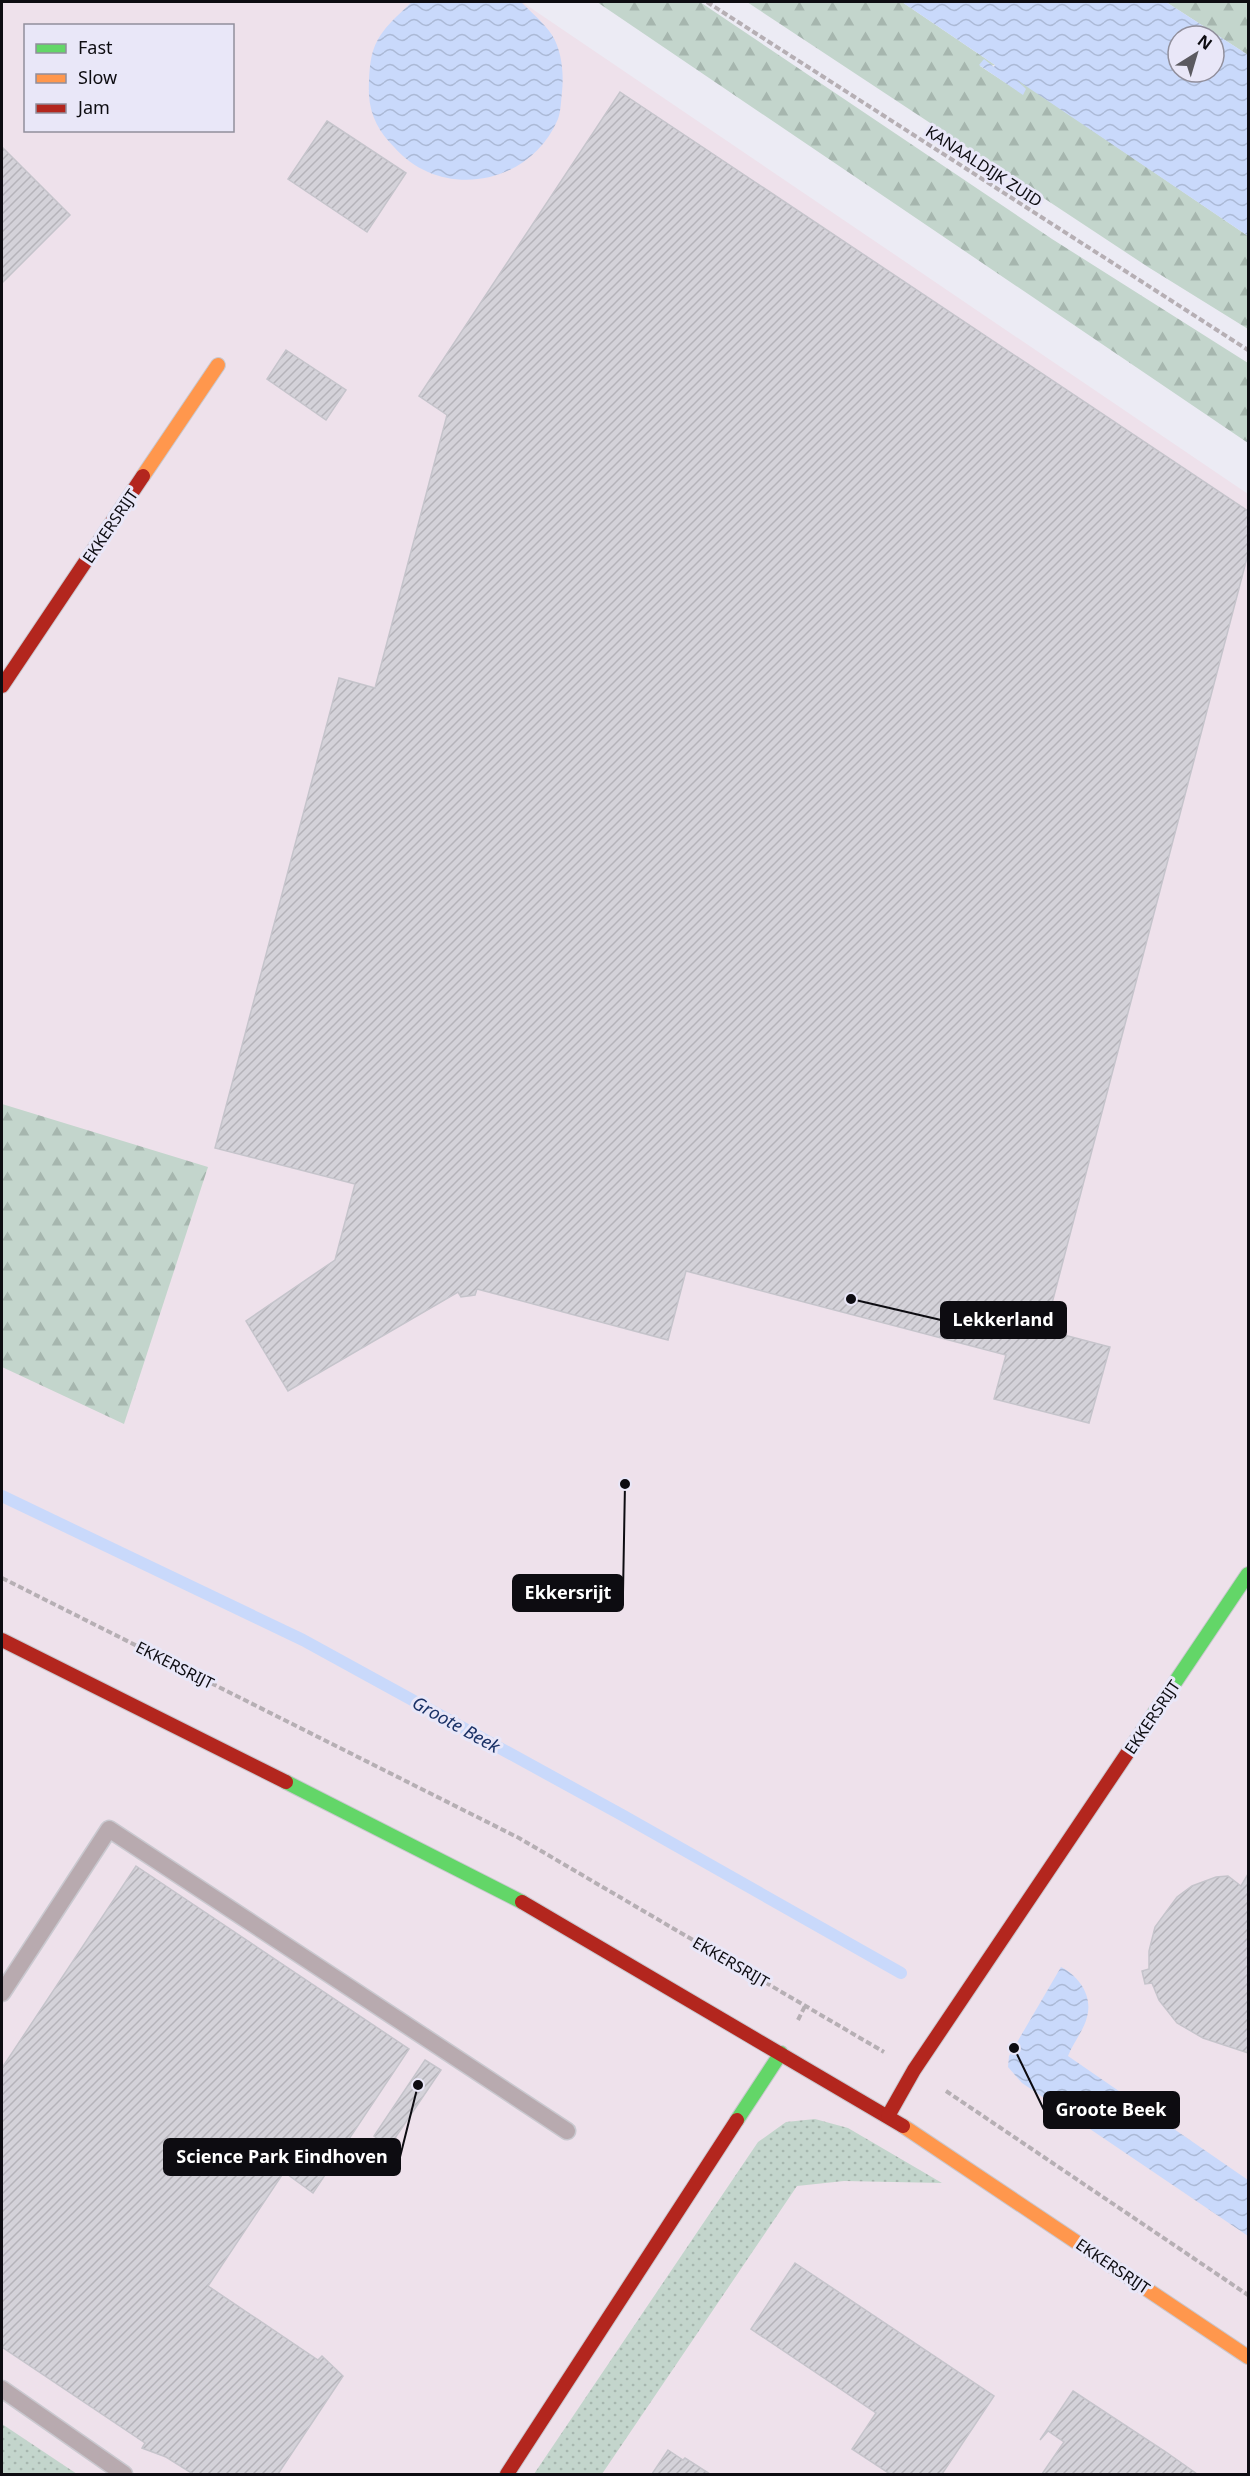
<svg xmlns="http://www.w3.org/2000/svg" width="1250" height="2476" font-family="'Noto Sans',sans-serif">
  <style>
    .industrial { fill: #eee1eb; fill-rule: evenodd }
    .grass { fill: url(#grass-dots) }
    .forest { fill: url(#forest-firs) }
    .water { fill: url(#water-waves); fill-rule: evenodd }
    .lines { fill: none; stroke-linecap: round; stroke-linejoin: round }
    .stream { stroke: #c9d9fb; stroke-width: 12 }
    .building { fill: url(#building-hatch); stroke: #c5c4cb; stroke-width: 1.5 }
    .lane-casing { stroke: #c9c8cf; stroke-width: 19 }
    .fast-casing { stroke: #c9c8cf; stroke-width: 16 }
    .slow-casing { stroke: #c9c8cf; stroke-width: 16 }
    .jam-casing { stroke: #c9c8cf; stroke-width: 16 }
    .path { stroke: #b6afb4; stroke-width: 4; stroke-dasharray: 6 3; stroke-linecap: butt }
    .lane { stroke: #b8aaaf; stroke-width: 16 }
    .fast { stroke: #63d668; stroke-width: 14 }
    .slow { stroke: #ff974d; stroke-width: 14 }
    .jam { stroke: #b3261e; stroke-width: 14 }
    .labels { text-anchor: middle; stroke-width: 6; stroke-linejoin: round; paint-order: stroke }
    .street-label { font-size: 16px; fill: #0d0c11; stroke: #e9e7f8 }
    .water-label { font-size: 18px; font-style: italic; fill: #1a3166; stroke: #e9e7f8 }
    .leader { fill: none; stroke: #0d0c11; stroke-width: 2 }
    .callout-dot { fill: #0d0c11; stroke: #e9e7f8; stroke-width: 2 }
    .callout { fill: #0d0c11; stroke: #0d0c11; stroke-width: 2 }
    .callout-label { font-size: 18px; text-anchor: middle; font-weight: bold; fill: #fff }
  </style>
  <defs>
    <pattern id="grass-dots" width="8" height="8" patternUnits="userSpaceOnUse" patternTransform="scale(1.5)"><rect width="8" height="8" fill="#c3d5cc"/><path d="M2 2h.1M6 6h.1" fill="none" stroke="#a6b6ae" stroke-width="1.8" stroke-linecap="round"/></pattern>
    <pattern id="forest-firs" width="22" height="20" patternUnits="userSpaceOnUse" patternTransform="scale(1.5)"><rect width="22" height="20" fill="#c3d5cc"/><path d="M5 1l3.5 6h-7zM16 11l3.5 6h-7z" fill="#a6b6ae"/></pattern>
    <pattern id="water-waves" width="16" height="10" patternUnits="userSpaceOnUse" patternTransform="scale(1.5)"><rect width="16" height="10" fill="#c9d9fb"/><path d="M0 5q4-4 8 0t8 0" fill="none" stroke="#abb9d6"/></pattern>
    <pattern id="building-hatch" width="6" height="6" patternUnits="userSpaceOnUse" patternTransform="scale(1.5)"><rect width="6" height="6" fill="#d4d2d9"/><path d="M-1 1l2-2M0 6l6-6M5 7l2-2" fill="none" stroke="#b5b3b9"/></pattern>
  </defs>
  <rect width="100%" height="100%" fill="#ecebf4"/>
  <!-- industrial -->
  <path class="industrial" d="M2,2H522L1248,494V2474H2ZM26,26H232V130H26Z"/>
  <!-- grass -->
  <g class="grass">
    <path d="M815,2119L848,2128L942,2183L844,2181L797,2186L602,2474H534L758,2142L786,2122Z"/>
    <path d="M2,2424L77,2474H2Z"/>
  </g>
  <!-- forest -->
  <g class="forest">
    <path d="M597,2H700L1052,239L1248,363V443Z"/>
    <path d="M747,2H902L995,65L980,66L1023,94L1017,79L1248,236V329L1148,267Z"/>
    <path d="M1166,2H1248V55Z"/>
    <path d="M2,1104L208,1167L124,1424L2,1367Z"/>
  </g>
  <!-- water -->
  <g class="water">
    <path d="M412,2H521C531,12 544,23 552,35C562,51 564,74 562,92C561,100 561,111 558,119C530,186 441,201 394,147C380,133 370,116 369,95C369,44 375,36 412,2Z"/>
    <path d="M902,2H1166L1248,55V236L1017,80L1026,89L1023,95L979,65L984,59L994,67L995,65ZM1178,36H1214V72H1178Z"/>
    <path d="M1061,1967C1079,1976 1093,1996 1087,2017C1084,2030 1073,2043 1068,2056L1248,2180V2236L1022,2083L1008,2067L1009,2056Z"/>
  </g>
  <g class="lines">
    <!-- stream -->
    <path class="stream" d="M2,1496L303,1640L622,1815L901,1973"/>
  </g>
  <!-- building -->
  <g class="building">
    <path d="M620,92L1248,511V554L1045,1330L1110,1347L1089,1423L994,1399L1006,1355L686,1271L668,1340L477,1289L475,1295L461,1297L458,1292L288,1391L246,1321L335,1260L355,1184L215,1148L339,678L375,688L447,415L419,396Z"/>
    <path d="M327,121L406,173L367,232L288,179Z"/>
    <path d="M2,147L70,215L2,283Z"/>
    <path d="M286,350L346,390L326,420L267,379Z"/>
    <path d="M136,1866L409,2049L313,2193L284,2172L208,2286L318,2360L322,2356L343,2376L278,2474H193L166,2457L142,2448L145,2443L2,2347V2068Z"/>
    <path d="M1248,1874V2053L1203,2038L1177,2023L1159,2000L1152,1983L1145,1984L1142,1971L1149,1969V1951L1155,1927L1177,1897L1192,1886L1216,1877L1228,1876L1241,1886Z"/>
    <path d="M425,2060L441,2070L389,2147L374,2136Z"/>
    <path d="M795,2263L994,2396L942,2474H890L852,2449L876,2413L751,2329Z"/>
    <path d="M1073,2391L1166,2452L1197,2474H1042L1064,2442L1048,2431L1040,2440Z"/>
    <path d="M668,2450L683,2460L685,2458L710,2474H652Z"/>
  </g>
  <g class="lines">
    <!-- lane casing -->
    <g class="lane-casing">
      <g id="lane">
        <path d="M2,1993L109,1829L567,2131"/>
        <path d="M2,2389L124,2474"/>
      </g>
    </g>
    <!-- fast casing -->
    <g class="fast-casing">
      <g id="fast">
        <path d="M1147,1724L1248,1574"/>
        <path d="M286,1782L522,1902"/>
        <path d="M737,2120L781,2053"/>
      </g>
    </g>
    <!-- slow casing -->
    <g class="slow-casing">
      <g id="slow">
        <path d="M143,476L218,365"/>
        <path d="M903,2126L1248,2357"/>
      </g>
    </g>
    <!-- jam casing -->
    <g class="jam-casing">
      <g id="jam">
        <path d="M2,686L143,476"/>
        <path d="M2,1640L286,1782"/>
        <path d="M522,1902L903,2126"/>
        <path d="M888,2116L914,2070L1147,1724"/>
        <path d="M507,2474L737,2120"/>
      </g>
    </g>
    <!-- path -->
    <g class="path">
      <path d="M707,2L1248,350"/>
      <path d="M2,1578L519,1838L884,2052"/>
      <path d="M798,2020L805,2006"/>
      <path d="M946,2091L1248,2295"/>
    </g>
    <!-- lane -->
    <use href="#lane" class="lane"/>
    <!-- fast -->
    <use href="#fast" class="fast"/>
    <!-- slow -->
    <use href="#slow" class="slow"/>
    <!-- jam -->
    <use href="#jam" class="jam"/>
  </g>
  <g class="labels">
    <!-- street labels -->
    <g class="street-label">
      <text transform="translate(984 166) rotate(33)" y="6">KANAALDIJK ZUID</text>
      <text transform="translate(110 526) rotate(-56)" y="6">EKKERSRIJT</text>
      <text transform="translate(175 1665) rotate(27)" y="6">EKKERSRIJT</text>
      <text transform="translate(1152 1717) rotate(-56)" y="6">EKKERSRIJT</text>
      <text transform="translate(731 1962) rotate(30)" y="6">EKKERSRIJT</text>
      <text transform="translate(1113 2266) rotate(34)" y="6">EKKERSRIJT</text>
    </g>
    <!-- water labels -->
    <g class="water-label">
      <text transform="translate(456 1725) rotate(29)" y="6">Groote Beek</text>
    </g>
  </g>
  <!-- callouts -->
  <path class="leader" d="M851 1299L941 1320M625 1484L623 1593M1014 2048L1044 2110M418 2085L400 2157"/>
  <g class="callout-dot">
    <circle cx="851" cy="1299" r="6"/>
    <circle cx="625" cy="1484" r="6"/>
    <circle cx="1014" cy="2048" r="6"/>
    <circle cx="418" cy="2085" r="6"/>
  </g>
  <g class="callout">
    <rect x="941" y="1302" width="125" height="36" rx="6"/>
    <rect x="513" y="1575" width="110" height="36" rx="6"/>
    <rect x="1044" y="2092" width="135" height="36" rx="6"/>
    <rect x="164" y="2139" width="236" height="36" rx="6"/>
  </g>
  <g class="callout-label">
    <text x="1003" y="1326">Lekkerland</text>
    <text x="568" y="1599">Ekkersrijt</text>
    <text x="1111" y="2116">Groote Beek</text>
    <text x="282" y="2163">Science Park Eindhoven</text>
  </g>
  <!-- border -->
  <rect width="1250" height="2476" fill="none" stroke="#0d0c11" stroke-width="6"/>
  <!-- legend -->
  <rect x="24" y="24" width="210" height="108" fill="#e9e7f8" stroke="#918f9c" stroke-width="1.5"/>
  <rect x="36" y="44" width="30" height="9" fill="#63d668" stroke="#918f9c" stroke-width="1.5"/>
  <text x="78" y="54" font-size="18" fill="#0d0c11">Fast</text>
  <rect x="36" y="74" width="30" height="9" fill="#ff974d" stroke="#918f9c" stroke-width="1.5"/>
  <text x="78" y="84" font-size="18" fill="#0d0c11">Slow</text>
  <rect x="36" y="104" width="30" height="9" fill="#b3261e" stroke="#918f9c" stroke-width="1.5"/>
  <text x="78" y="114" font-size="18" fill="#0d0c11">Jam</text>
  <!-- north arrow -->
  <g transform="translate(1196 54) rotate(37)"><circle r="28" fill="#e9e7f8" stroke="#918f9c" stroke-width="1.5"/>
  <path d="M0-4.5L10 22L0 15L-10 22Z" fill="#5b5a60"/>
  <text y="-9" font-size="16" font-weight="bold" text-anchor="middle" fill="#0d0c11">N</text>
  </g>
</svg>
